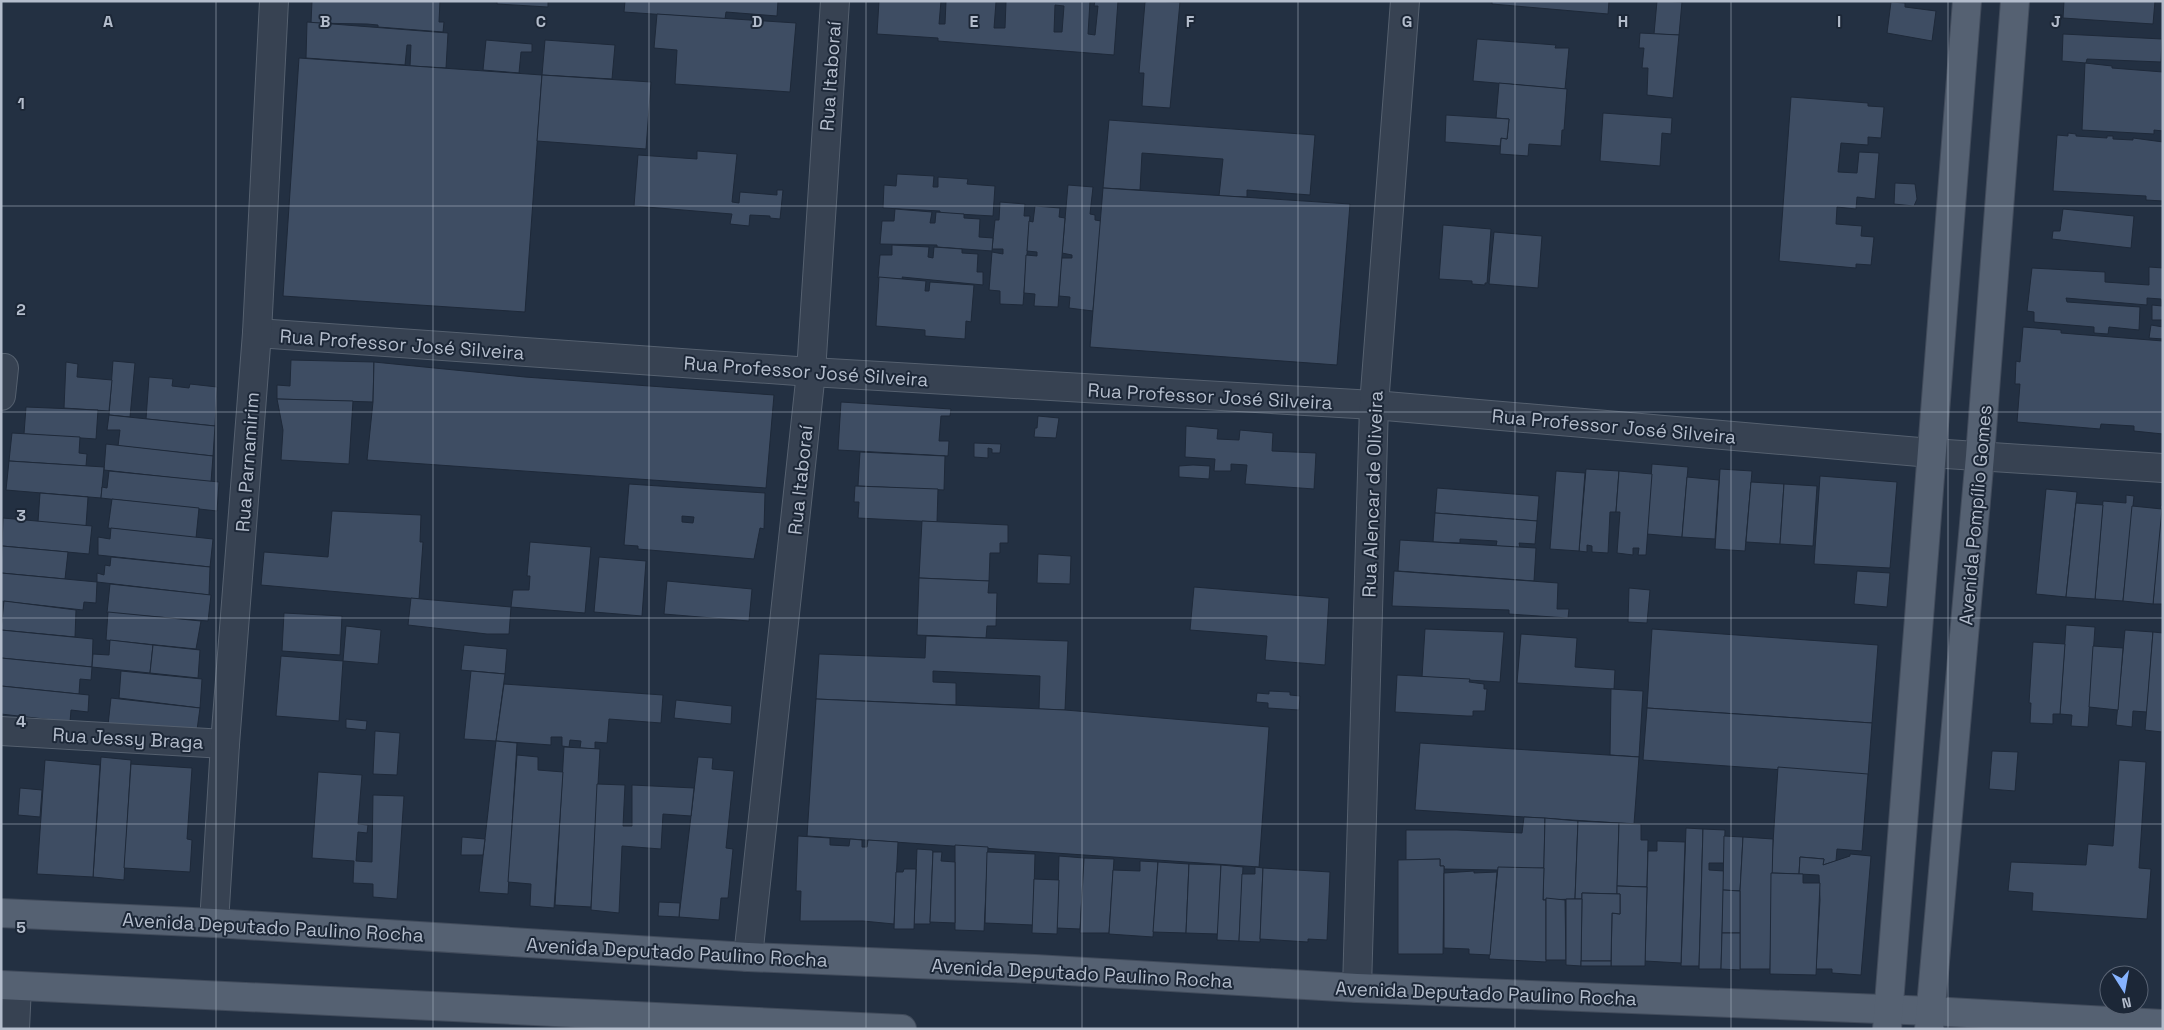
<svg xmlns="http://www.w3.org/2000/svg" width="2164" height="1030" font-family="'Space Grotesk',sans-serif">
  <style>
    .building { fill: #3e4d63; stroke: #1e2939; fill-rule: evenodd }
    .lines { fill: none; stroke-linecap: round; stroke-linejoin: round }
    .minor-casing { stroke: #55606f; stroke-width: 30 }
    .major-casing { stroke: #414b5b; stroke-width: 30 }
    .minor { stroke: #374252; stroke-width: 28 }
    .major { stroke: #556172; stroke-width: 28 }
    .grid { fill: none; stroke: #b4bdcc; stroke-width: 1; stroke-opacity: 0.55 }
    .labels { text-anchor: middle; stroke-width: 4; stroke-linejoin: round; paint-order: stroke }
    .street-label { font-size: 19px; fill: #b4bdcc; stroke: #1c2737 }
    .grid-label { font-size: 16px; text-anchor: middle; font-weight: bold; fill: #b4bdcc; stroke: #1c2737; stroke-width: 4; stroke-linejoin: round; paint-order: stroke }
  </style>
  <rect width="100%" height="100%" fill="#233042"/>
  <!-- building -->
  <g class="building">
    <path d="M312,1H440L439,22H444L443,32L378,27V25L367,24L311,23Z"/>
    <path d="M497,1H548V7L497,4Z"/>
    <path d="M625,1H778L777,16L726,12L725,19L624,12Z"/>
    <path d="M879,1H941L939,24H945L946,1H1090L1088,34L1095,35L1098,6H1094L1095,1H1118L1114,55L938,41V38L877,34ZM996,2H1006L1005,28H994ZM1055,5L1064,6L1062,32H1054Z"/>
    <path d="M1151,1L1180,2L1170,108L1142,106L1144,73H1139L1145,2Z"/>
    <path d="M1492,1H1609L1608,14L1492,4Z"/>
    <path d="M1657,1L1682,2L1679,35L1654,34Z"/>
    <path d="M2064,1H2155L2153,24L2063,18Z"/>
    <path d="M1891,2L1905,3V7L1936,11L1932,41L1887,33Z"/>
    <path d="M657,14L796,23L790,92L675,84L677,50L654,48Z"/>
    <path d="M307,22L448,33L446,68L410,66L411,45H407L405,65L306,58Z"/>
    <path d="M1640,33L1679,35L1673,98L1647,95L1648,68H1642L1644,48H1639Z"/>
    <path d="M2063,34L2162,39L2161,62L2087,59L2086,63L2062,61Z"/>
    <path d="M1477,39L1556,45L1555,48H1569L1565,89L1473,81Z"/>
    <path d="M486,40L532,44V52H521L519,73L483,70Z"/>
    <path d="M545,40L615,45L612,79L542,75Z"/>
    <path d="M299,58L542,75L525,312L283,296Z"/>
    <path d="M2085,63L2112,66V68L2163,72V131L2154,130V134L2082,130Z"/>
    <path d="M542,75L651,82L646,149L537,141Z"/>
    <path d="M1499,83L1567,89L1564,130H1562L1561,146L1529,144L1528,156L1500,154L1501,138L1507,139L1509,119L1496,118Z"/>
    <path d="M1791,97L1868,103V106L1884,107L1881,138L1868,137V145L1841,143L1838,172L1857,173L1859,152L1879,153L1875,199L1857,197L1856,209L1837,207L1836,224L1862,226L1861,236L1874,237L1871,265L1856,264V268L1779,261Z"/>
    <path d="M1603,113L1672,118L1671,134L1662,133L1660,166L1600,161Z"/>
    <path d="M1446,115L1509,119L1507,139L1501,138L1500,146L1445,142Z"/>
    <path d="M1109,120L1315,135L1310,195L1247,190V197L1219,196L1223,159L1142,153L1140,190L1103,188Z"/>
    <path d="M2068,133L2076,134V136L2107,138V136H2113V139L2133,140V138L2163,142V201L2146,200V196L2053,191L2057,135L2068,136Z"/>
    <path d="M697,151L737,154L732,202L739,203L740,192L777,195V190H783L780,219L770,218V216L750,215L749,226L730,224L732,214L634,206L638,155L697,159Z"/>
    <path d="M897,174L934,176L933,187H938V177L968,179L967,184L995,186L993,216L940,213V211L883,208L884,185L896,186Z"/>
    <path d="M1895,183L1915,184L1917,199L1914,206L1894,204Z"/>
    <path d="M1068,185L1093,187L1090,214L1095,215V220L1101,221L1093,311L1069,308L1070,297L1059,296L1061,258H1072V255L1062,253Z"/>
    <path d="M1103,188L1350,204L1337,365L1090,347Z"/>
    <path d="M1000,202L1025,204L1024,216H1030L1023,305L1000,304V291L989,290L992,252L1003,254V249H992L995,220H999Z"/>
    <path d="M1035,206L1060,208L1059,217L1065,218L1058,307L1034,306L1035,294L1024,293L1026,255L1037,256V252L1027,251L1029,221L1033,222Z"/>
    <path d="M895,209L932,212L930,223H935L936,212L964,214V218L980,219L979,237L993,238L992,251L937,247V245L880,244L882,221H894Z"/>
    <path d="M2063,209L2134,216L2131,248L2052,239L2053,231H2060Z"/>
    <path d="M1443,225L1491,229L1487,283H1485V285L1472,284V281L1439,279Z"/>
    <path d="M1494,232L1542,236L1538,288L1489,284Z"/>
    <path d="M892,245L929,247L928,257L933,258L934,247L962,249V253L978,254L977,272H983V285L902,277L903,279L878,278L880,255H892Z"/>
    <path d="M2149,267L2163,268V320H2152V305L2162,306L2161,299L2147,298V305L2066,298L2067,302L2140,307L2139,330L2109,327L2108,334L2094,333V327L2034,322V312L2027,311L2032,268L2105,272V282L2149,285Z"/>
    <path d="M879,277L926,281L925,291H929L930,282L974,285L971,322L966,321L965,339L925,336V330L876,326Z"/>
    <path d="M2151,325L2163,327V339L2149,338Z"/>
    <path d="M2023,327L2061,330V333L2163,341V434L2134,431V426L2101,424L2100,429L2017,422L2020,384H2015L2016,361L2020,362Z"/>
    <path d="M291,360L374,362L373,402L277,399V385L290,386Z"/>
    <path d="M113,361L135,363L130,417L109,415Z"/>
    <path d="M66,362L78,364L77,377L112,380L109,411L64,408Z"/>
    <path d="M374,362L525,377L774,395L766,488L367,460L373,402Z"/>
    <path d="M149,377L173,379L172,386L189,388L190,384L217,387L215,426L146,419Z"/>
    <path d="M277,399L353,401L349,464L281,460L283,430Z"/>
    <path d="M841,402L951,409L950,416H941L939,441H949L948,456L838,450Z"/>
    <path d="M26,407L98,410L96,439L24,434Z"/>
    <path d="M109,415L215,426L213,456L118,446L120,430H107Z"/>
    <path d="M1038,416L1059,418L1056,438L1034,437L1035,428H1037Z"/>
    <path d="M1186,426L1218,429L1217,439L1239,440L1240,430L1273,433L1272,451L1316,453L1314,489L1245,484L1247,465L1231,464V471H1214L1215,459L1185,457Z"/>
    <path d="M12,433L80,437L79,453L87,454L86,466L9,461Z"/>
    <path d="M974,443L1001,444L1000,453H992V449L988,448V458L974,457Z"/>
    <path d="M106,444L213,456L211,482L104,470Z"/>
    <path d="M860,452L945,456L944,490L858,486Z"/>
    <path d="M9,461L104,467L101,498L6,490Z"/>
    <path d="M1652,464L1688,467L1682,537L1647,534Z"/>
    <path d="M1193,465L1210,466L1209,479L1179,477V466Z"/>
    <path d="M1586,469L1619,471L1616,512H1610L1608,553L1592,552V546L1587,545V552L1579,551Z"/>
    <path d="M1720,469L1752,471L1745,551L1715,549Z"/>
    <path d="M109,471L219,482L217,511L101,498L102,487L107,488Z"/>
    <path d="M1556,471L1585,473L1579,551L1550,549Z"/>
    <path d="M1619,471L1652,474L1646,555H1638L1639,548H1633V555L1617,553L1620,512H1616Z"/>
    <path d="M1820,476L1897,482L1890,568L1814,564Z"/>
    <path d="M1687,477L1719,480L1715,539L1682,537Z"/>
    <path d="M1751,482L1784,484L1780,544L1746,542Z"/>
    <path d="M629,484L765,493L764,529L760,528L754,559L638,549V546L624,545ZM682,516L694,517L693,523L682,522Z"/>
    <path d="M1784,484L1817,486L1813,546L1780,544Z"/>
    <path d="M855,486L938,489L937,522L858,518L859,502H854Z"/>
    <path d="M1437,488L1539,496L1537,521L1435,513Z"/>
    <path d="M2046,489L2077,492L2066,597L2036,594Z"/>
    <path d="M40,493L88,497L86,526L38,522Z"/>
    <path d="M2126,495L2134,496L2123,601L2095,599L2103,501L2126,503Z"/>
    <path d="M112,499L199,508L196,538L108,528Z"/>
    <path d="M2076,503L2103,505L2095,599L2066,597Z"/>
    <path d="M2161,505H2163V604H2153Z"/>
    <path d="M2132,506L2162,509L2153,604L2123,601Z"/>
    <path d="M332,511L421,515L420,542H423L419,599L261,585L264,552L328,557Z"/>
    <path d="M1435,513L1537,521L1535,544L1519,543L1520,548L1496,546L1497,541L1460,539V543L1433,542Z"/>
    <path d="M3,518L92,526L89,554L2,546Z"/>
    <path d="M922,521L1008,525V543H1000V553H990L989,581L919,578Z"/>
    <path d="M111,528L213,539L210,567L98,555V537L110,539Z"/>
    <path d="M1400,540L1536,548L1534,581L1398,571Z"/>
    <path d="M530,542L591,547L585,613L511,607L513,590H529L530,576H527Z"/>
    <path d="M2,546L68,552L65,579L1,573Z"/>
    <path d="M1038,554L1071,556L1070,584L1037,583Z"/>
    <path d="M111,557L210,567L209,595L97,582V573L104,575L105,565L110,566Z"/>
    <path d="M599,557L646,561L642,616L594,612Z"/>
    <path d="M1394,571L1558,583L1557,609H1569L1568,618L1509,614V610L1392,606Z"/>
    <path d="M1857,571L1890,573L1887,607L1854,604Z"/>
    <path d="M1,573L97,582L96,603L84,602L83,610L1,601Z"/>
    <path d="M919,578L989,581L988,593H997L996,626H987L986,638L917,635Z"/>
    <path d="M667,581L752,589L749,621L664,614Z"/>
    <path d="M110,584L211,595L208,621L107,613Z"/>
    <path d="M1194,587L1329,598L1325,665L1265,660L1267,636L1190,630Z"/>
    <path d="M1629,588L1650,590L1647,623L1628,622Z"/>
    <path d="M411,598L511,607L509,634H487L408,625Z"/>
    <path d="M4,601L76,610L75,637L1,630Z"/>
    <path d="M108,612L201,621L196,649L106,640Z"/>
    <path d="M284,613L342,616L340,655L282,651Z"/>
    <path d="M2066,625L2095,627L2088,727L2071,726L2072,715L2060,714Z"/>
    <path d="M346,626L381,630L378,664L343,661Z"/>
    <path d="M1425,629L1504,632L1500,682L1422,677Z"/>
    <path d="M1652,629L1878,645L1872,723L1647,708Z"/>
    <path d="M1,630L93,639L92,667L1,658Z"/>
    <path d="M2125,630L2153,632L2147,712L2133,711L2132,727L2116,725Z"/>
    <path d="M2153,632L2163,633L2162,732L2145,730Z"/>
    <path d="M1521,634L1577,638L1575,667L1615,670L1614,689L1517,683Z"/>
    <path d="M926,636L1068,641L1065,710L1039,709L1040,676L933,671V682L956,683V705L816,699L819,654L925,658Z"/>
    <path d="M110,640L153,645L150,673L92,667L93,654L109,655Z"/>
    <path d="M2033,642L2065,644L2060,714H2053V724L2030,723L2031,703H2029Z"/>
    <path d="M153,645L200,650L198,678L150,673Z"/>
    <path d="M464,645L507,649L505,674L461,670Z"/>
    <path d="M2093,646L2123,648L2118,710L2089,707Z"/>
    <path d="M281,656L343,661L339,721L276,716Z"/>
    <path d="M1,658L92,667L91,680L80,679L79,694L1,686Z"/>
    <path d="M121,671L202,679L200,708L119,698Z"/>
    <path d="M471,671L505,674L496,741L464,739Z"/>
    <path d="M1397,675L1470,679L1469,682L1484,684V689H1487L1485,711H1473V716H1467L1395,712Z"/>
    <path d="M504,684L663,695L661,723L609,719L607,743L595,742V749L580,748L581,741L570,740L569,747L562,746V737H551V745L496,741Z"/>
    <path d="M1,686L89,695L88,712L71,710L70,722L1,714Z"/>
    <path d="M1611,689L1643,691L1639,757L1610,755Z"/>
    <path d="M1269,691L1290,692V695L1300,696L1299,710L1268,708V703L1256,702L1257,693L1269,694Z"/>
    <path d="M111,698L200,708L197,730L108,725Z"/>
    <path d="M816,699L1065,710L1269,727L1259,867L807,836Z"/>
    <path d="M676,700L732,706L731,724L674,718Z"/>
    <path d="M1647,708L1872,723L1868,776L1643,760Z"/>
    <path d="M346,719L367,721L366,730L346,728Z"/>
    <path d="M375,731L400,733L397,775L373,774Z"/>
    <path d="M496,741L517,743L508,894L479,892Z"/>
    <path d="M1420,743L1639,757L1634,824L1415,810Z"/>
    <path d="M564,747L600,749L591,907L555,905Z"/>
    <path d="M1992,751L2018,752L2015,791L1989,789Z"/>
    <path d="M517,755L538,757V770L563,772L554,908L530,906L531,884L508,882Z"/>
    <path d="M101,757L131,760L124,880L93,877Z"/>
    <path d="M698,757L713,758L712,769L734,771L726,848L733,849L728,898H721L719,920L679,917Z"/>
    <path d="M45,760L100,765L93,877L37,874Z"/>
    <path d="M2119,760L2146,762L2139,868L2151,869L2147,919L2032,911L2033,893L2008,891L2011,862L2086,865L2088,844L2113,846Z"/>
    <path d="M131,764L192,768L187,839L192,840L190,872L124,868Z"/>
    <path d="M1778,767L1868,774L1862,851L1837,849L1836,861L1823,865L1824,859L1800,857L1799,874L1771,873Z"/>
    <path d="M318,772L362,775L358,824L368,825L367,833L358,832L356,861L372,862L373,795L404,796L397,899L373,897V884L353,883L354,861L312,858Z"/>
    <path d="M597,784L625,785L623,826H632V785L694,788L691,816L663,814L661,849L622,846L619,913L591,910Z"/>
    <path d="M20,788L42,790L40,817L18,815Z"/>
    <path d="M1524,817L1545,818L1544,868L1498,870L1444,869V866H1440V859L1406,860V830H1457L1522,833Z"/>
    <path d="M1545,818L1578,821L1575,899L1543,900Z"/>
    <path d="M1578,821L1619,823L1617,894L1582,893V899H1575Z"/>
    <path d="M1619,823L1641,824V840H1648L1647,887L1617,886Z"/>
    <path d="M1686,828L1703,829L1699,966H1681Z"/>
    <path d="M1703,829L1725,830L1724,863H1709V870L1724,871L1721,969H1699Z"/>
    <path d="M798,836L830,838V845L849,846L850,839L862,840V847H867L868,840L898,842L894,924L863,921H800L801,891H796Z"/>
    <path d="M1724,836L1743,837L1740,891L1723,890Z"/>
    <path d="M462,837L485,839L483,855H461Z"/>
    <path d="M1743,837L1773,839L1770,969H1740V891Z"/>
    <path d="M1657,841L1685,842L1681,963L1645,961L1648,851H1657Z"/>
    <path d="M955,845L988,847L984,931L955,930Z"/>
    <path d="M917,849L932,850L933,852L930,924H914Z"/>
    <path d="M933,852H942L941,861L955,862V923L930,922Z"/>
    <path d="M987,852L1035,854L1033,925L985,923Z"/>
    <path d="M1850,854L1871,856L1861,975L1832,973V969H1816L1820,900L1819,875L1799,874L1800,857L1824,859L1823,865L1850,856Z"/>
    <path d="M1059,856L1084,858L1080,929L1057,928Z"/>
    <path d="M1084,858L1114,859L1109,933H1080Z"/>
    <path d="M1440,859V866H1444V869L1443,954H1398V860Z"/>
    <path d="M1140,861L1158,862L1153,937L1109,934L1113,870L1140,871Z"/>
    <path d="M1158,862L1189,864L1186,933L1153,932Z"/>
    <path d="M1189,864L1221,865L1218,934L1186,933Z"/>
    <path d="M1221,865L1243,867L1239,941L1217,940Z"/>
    <path d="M1255,867L1263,868L1260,942L1239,941L1242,874H1255Z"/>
    <path d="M1498,867L1544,868L1543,900H1546V962L1489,959Z"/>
    <path d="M1263,868L1330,872L1327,940L1308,939V942L1260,939Z"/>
    <path d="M904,869H916L914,929H894L896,872H903Z"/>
    <path d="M1474,871V873L1497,872L1490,955L1469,954V949L1444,948V873Z"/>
    <path d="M1771,873L1803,874V883H1820L1816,975L1770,974Z"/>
    <path d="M1034,879L1059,880L1057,934L1032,933Z"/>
    <path d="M1617,886L1647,887L1645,966H1611L1612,913L1620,914V894H1617Z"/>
    <path d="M1723,890L1740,891V933H1722Z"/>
    <path d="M1582,893L1620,894V914L1612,913L1611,961H1581Z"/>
    <path d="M1546,898L1565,900L1566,960H1546Z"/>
    <path d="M1566,899H1582L1581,966L1566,965Z"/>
    <path d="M659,902L680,903L679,917L658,916Z"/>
    <path d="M1722,933H1740V970L1721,969Z"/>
    <rect x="1581" y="961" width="30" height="5"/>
  </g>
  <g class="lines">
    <!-- minor casing -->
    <g class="minor-casing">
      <g id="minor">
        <path d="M257,333L811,372L1374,405L1931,453L2163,468"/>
        <path d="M1,396L4,368"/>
        <path d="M1,731L225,744"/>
        <path d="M214,923L225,744L257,333L274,1"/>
        <path d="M748,957L811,372L835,1"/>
        <path d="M1357,988L1374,405L1405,1"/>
        <path d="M15,1029L17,986"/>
      </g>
    </g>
    <!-- major casing -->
    <g class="major-casing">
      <g id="major">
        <path d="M1,913L214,923L748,957L1035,969L1357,988L1931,1011L2163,1024"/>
        <path d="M1,985L902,1029"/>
        <path d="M1887,1029L1967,1"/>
        <path d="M1929,1029L1980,456L2015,1"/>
      </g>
    </g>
    <!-- minor -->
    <use href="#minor" class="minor"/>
    <!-- major -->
    <use href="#major" class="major"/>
  </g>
  <!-- grid -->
  <path class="grid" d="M216,1V1029M433,1V1029M649,1V1029M866,1V1029M1082,1V1029M1298,1V1029M1515,1V1029M1731,1V1029M1948,1V1029M1,206H2163M1,412H2163M1,618H2163M1,824H2163"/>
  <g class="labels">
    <!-- street labels -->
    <g class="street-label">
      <text transform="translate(830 76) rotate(-86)" y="7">Rua Itaboraí</text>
      <text transform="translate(402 344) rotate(4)" y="7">Rua Professor José Silveira</text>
      <text transform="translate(806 371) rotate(4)" y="7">Rua Professor José Silveira</text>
      <text transform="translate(1210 396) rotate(3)" y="7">Rua Professor José Silveira</text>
      <text transform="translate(1614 426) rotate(5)" y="7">Rua Professor José Silveira</text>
      <text transform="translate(247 462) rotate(-86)" y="7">Rua Parnamirim</text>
      <text transform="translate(800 480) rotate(-84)" y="7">Rua Itaboraí</text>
      <text transform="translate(1372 494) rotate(-88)" y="7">Rua Alencar de Oliveira</text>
      <text transform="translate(1975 515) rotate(-85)" y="7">Avenida Pompílio Gomes</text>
      <text transform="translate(128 738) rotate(3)" y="7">Rua Jessy Braga</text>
      <text transform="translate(273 927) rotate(3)" y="7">Avenida Deputado Paulino Rocha</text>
      <text transform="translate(677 952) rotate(3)" y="7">Avenida Deputado Paulino Rocha</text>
      <text transform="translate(1082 973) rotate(3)" y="7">Avenida Deputado Paulino Rocha</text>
      <text transform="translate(1486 993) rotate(2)" y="7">Avenida Deputado Paulino Rocha</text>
    </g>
  </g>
  <g class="grid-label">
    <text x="108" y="27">A</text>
    <text x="325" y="27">B</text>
    <text x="541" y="27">C</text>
    <text x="757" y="27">D</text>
    <text x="974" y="27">E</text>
    <text x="1190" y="27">F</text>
    <text x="1407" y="27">G</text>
    <text x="1623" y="27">H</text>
    <text x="1839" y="27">I</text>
    <text x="2056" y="27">J</text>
    <text x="21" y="109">1</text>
    <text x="21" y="315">2</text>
    <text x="21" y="521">3</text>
    <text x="21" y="727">4</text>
    <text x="21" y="933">5</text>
  </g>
  <!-- border -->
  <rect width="2164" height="1030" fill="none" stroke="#b4bdcc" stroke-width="5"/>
  <!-- north arrow -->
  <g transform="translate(2124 990) rotate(169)"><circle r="24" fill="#1c2737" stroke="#596373"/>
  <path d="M0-4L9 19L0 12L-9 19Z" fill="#86b3ff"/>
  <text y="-8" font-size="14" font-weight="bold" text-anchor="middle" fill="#b4bdcc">N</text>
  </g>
</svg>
